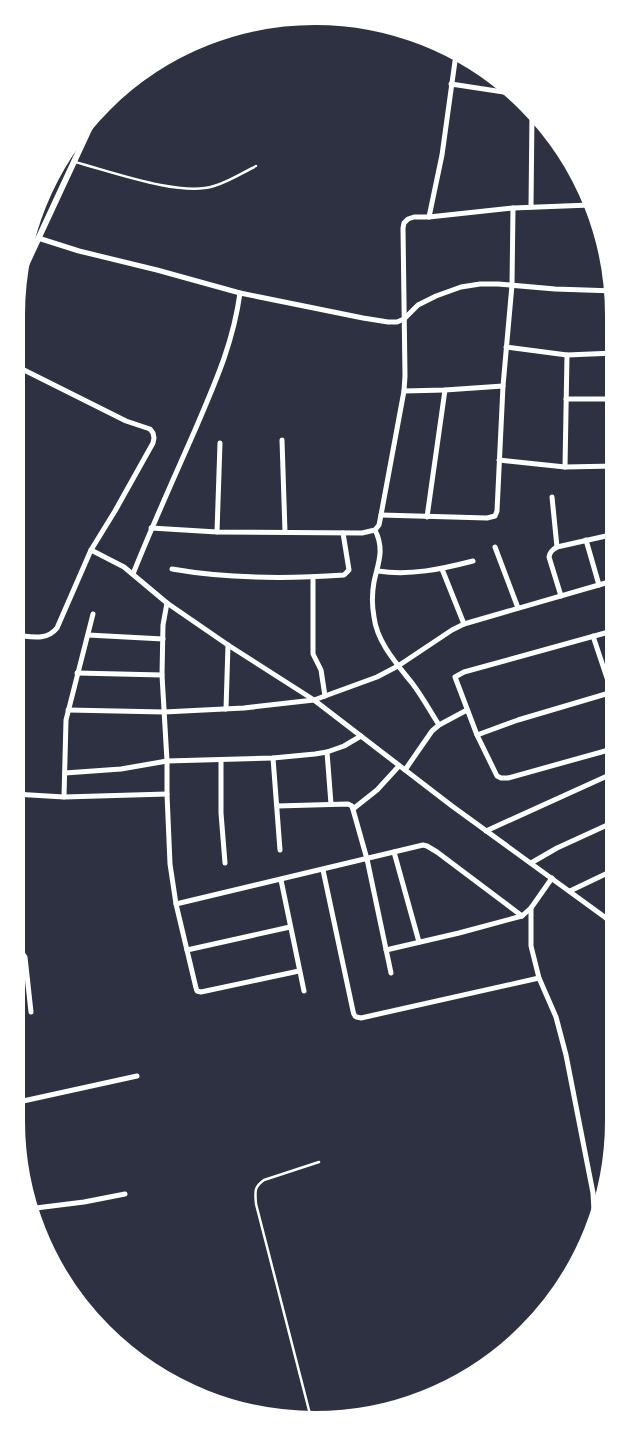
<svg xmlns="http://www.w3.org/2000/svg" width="631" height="1436" font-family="'Work Sans',sans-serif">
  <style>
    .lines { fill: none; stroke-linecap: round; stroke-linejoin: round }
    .service { stroke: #fff; stroke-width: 2.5 }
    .minor { stroke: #fff; stroke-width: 5 }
    .tertiary { stroke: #fff; stroke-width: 6 }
    .rim { fill: none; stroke: #fff; stroke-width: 6 }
  </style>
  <rect width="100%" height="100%" fill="#2d3142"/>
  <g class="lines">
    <!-- service -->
    <g class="service">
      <path d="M75,162C110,171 180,197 214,186C228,182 242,173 256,166"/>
      <path d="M311,1418L256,1204C255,1191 254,1187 264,1180L319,1162"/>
    </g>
    <!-- minor -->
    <g class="minor">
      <path d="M451,84L516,94"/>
      <path d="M530,106L532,113L531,207"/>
      <path d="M429,217L442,155L456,54"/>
      <path d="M38,238L79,251L157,270L240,293L363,318L388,322H397L404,319L418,305L436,296L461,287L480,284H498L555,289L615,291"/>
      <path d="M506,347L567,355L615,353"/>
      <path d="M404,391L445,390L503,386"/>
      <path d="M566,399H615"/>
      <path d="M282,440L285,532"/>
      <path d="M499,460L565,467L615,466"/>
      <path d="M565,467L567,355"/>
      <path d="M552,497L557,547"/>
      <path d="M381,515L487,518L495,516L497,511L503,386L512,285L513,208"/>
      <path d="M427,517L445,390"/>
      <path d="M151,528L217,532L362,533L375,530L379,525L381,515L404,391L405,376L403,228L404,223L408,219L414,217H429L513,208L590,205"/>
      <path d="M375,530C385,550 378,563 374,582C372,593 372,606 374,617C377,642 396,663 412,683C422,696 430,711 439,725"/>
      <path d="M217,532L220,443"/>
      <path d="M586,540L599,585"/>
      <path d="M495,547L518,608"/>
      <path d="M91,550L124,567L167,603L228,645L314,700L452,806L617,926"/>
      <path d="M172,569C229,579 287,579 344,575L349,570L343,533"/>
      <path d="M442,569L464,624"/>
      <path d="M378,571C410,576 442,569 473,561"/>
      <path d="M133,574C152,526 174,478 195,430C215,383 233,344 240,293"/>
      <path d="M313,577V654L321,670L325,696"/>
      <path d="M561,596L549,557C550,552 552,550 557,547L615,534"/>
      <path d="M167,603L163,625L162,675L167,761V794L170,864L176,904L196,988L197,991L201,992L299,971"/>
      <path d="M616,630L464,672L455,677L477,735L497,776L501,778H508L616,748"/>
      <path d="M14,635C29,636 46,642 57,628L91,550L115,511L153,443L154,438L153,433L150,429L126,421L14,365"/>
      <path d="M88,635L163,639"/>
      <path d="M593,636L612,693"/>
      <path d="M77,673L162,675"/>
      <path d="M226,709L228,645"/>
      <path d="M68,710L164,712L244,708L314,700L377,677L398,666L452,630L464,624L616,580"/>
      <path d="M477,735L518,720L616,691"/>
      <path d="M327,752L331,804"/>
      <path d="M273,758L280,850"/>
      <path d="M221,761V813L225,863"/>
      <path d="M405,770L432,731L439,725L467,710"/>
      <path d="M65,773L121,769L167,761L273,758L315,754L327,752L344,746L361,736"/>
      <path d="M14,794L64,797L167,794"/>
      <path d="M64,797L66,720L93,614"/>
      <path d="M277,806L348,804L352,806L367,859L391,973"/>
      <path d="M353,809L377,790L399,766"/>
      <path d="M486,831L616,772"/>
      <path d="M394,852L419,942"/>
      <path d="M531,863L557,848L616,821"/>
      <path d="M323,870L353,1011C354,1017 356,1017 361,1018L539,978"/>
      <path d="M281,880L304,991"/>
      <path d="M570,891L616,869"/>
      <path d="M14,902L16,900L15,856"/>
      <path d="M176,904L423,845L427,846L437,852L522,916"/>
      <path d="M531,908V946L539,978L556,1017L566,1055L593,1193L595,1229"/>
      <path d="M606,918L617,913"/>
      <path d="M187,950L290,927"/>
      <path d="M386,950L459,933L522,916L531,908L552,878"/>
      <path d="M14,951L22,953L25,957L31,1012"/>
      <path d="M14,1103L137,1076"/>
      <path d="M28,1209L84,1202L125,1194"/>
    </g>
    <!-- tertiary -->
    <path class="tertiary" d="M20,278L98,110"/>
  </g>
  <!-- crop -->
  <path d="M0 0H631V1436H0ZM315 22H315A293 293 0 0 1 608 315V1121A293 293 0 0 1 315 1414H315A293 293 0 0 1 22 1121V315A293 293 0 0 1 315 22Z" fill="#fff" fill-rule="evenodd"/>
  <path class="rim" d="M315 22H315A293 293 0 0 1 608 315V1121A293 293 0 0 1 315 1414H315A293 293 0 0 1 22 1121V315A293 293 0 0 1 315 22Z"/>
</svg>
